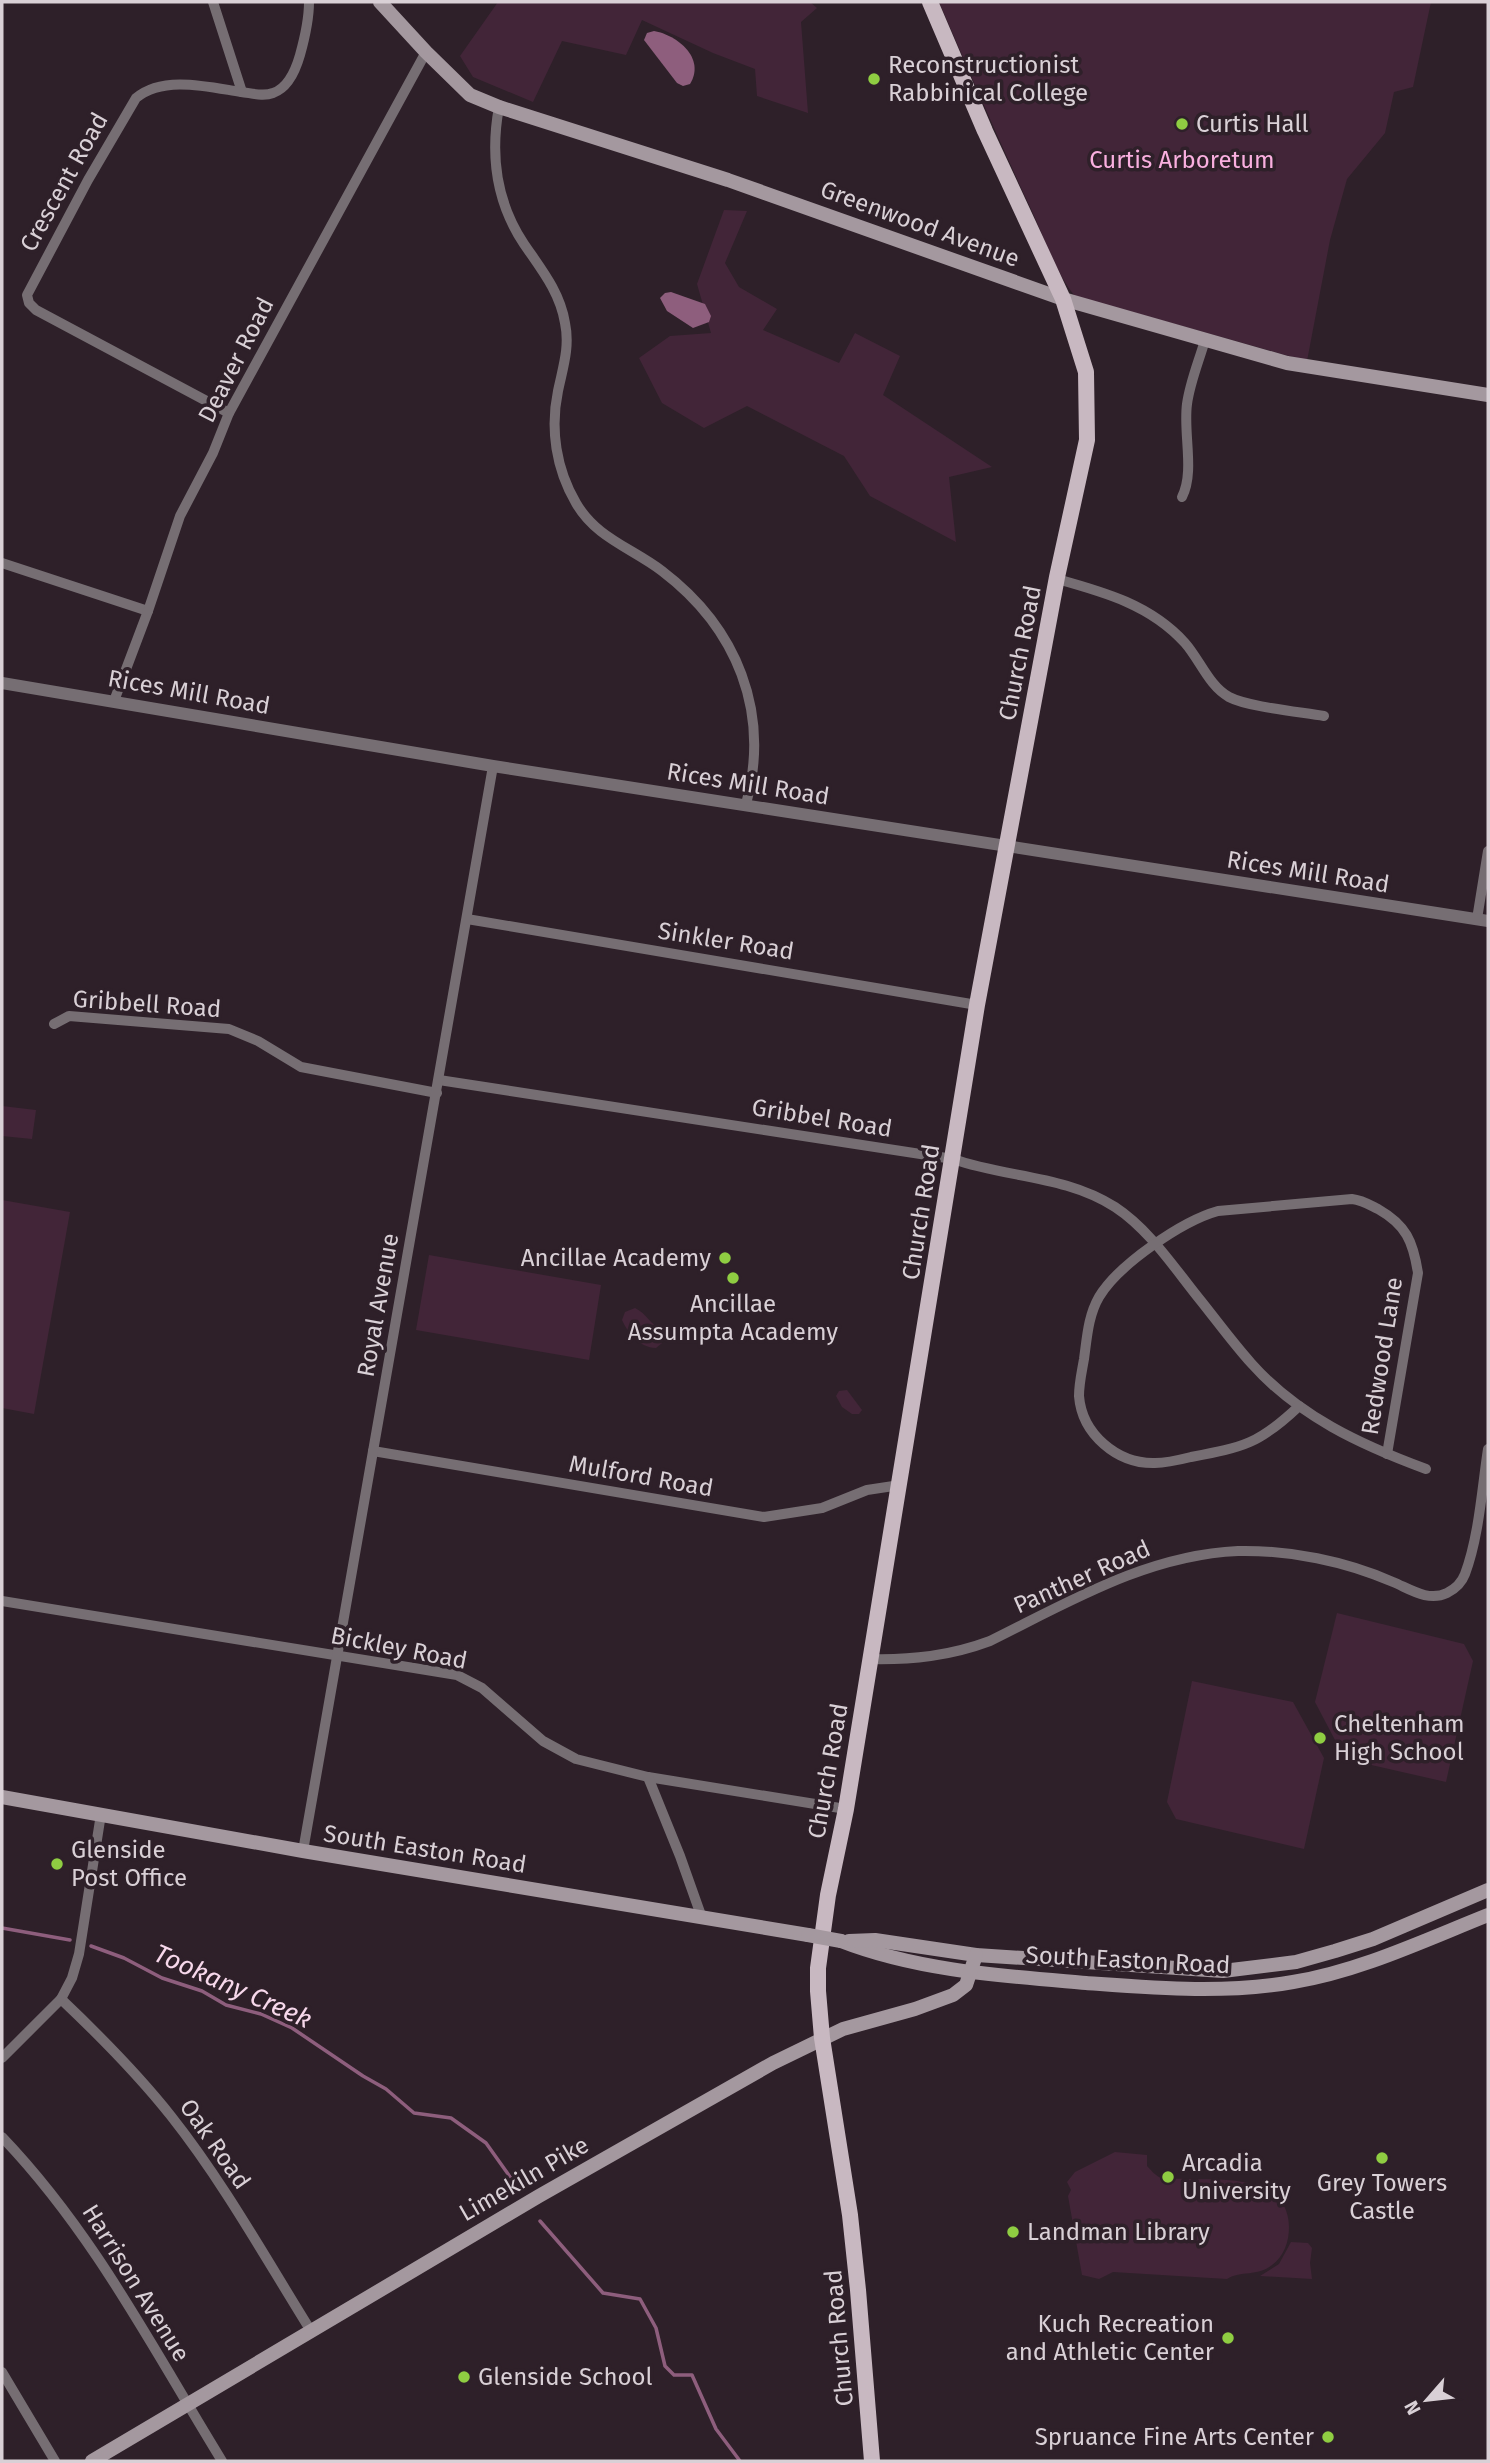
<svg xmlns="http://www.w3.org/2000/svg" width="1490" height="2463" font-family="'Fira Sans',sans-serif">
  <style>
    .green { fill: #422538 }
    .water { fill: #8e5e7d }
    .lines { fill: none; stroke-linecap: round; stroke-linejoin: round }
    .stream { stroke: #8e5e7d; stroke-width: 3.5 }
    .minor { stroke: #766e73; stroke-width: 10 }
    .tertiary { stroke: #766e73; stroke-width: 12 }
    .secondary { stroke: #a4989f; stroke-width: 14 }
    .primary { stroke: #c8b8c1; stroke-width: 16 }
    .secondary-bridge { stroke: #a4989f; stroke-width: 14 }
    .poi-dot { fill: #8fcd42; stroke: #2e2029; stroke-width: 2.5 }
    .labels { text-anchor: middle; stroke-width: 7; stroke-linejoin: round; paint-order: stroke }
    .poi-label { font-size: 24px; fill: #d9d0d6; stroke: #2e2029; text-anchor: start }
    .park-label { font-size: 24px; fill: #f9afdf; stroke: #2e2029 }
    .street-label { font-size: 24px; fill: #d9d0d6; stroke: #2e2029 }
    .water-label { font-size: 26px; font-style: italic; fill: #f7d8eb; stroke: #2e2029 }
  </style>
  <rect width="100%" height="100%" fill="#2e2029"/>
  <!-- green -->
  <g class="green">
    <path d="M498,2H810L817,8L801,22L808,113L757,96L755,69L713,53L642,20L626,55L562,41L533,102L473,77L460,56Z"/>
    <path d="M939,2H1431L1413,87L1394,92L1385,133L1347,179L1330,240L1307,361L1075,296C1055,272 1044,237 1031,209C999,141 969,71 939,2Z"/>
    <path d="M724,210L747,211L725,263L739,287L777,309L763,330L839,363L855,333L900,356L883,395L992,467L949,477L956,542L870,496L844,456L747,406L704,428L662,403L639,358L670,336L711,333L697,284Z"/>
    <path d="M2,1106L36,1110L32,1139L2,1136Z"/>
    <path d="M2,1200L70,1212L34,1414L2,1408Z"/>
    <path d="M429,1255L601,1285L589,1360L416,1330Z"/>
    <path d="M635,1308C646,1313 650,1325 663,1330L662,1343L656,1348C639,1347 629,1335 622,1320L625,1312Z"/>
    <path d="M847,1390L862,1410L859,1414H852L842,1407L836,1396L839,1391Z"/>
    <path d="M1337,1613L1464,1644L1473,1661L1446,1782L1345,1759L1315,1702Z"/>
    <path d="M1192,1681L1293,1702L1324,1758L1304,1849L1176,1819L1167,1802Z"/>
    <path d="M1115,2152L1147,2155V2166C1150,2169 1155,2175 1159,2177C1165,2180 1178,2178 1185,2179C1222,2180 1288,2174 1289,2227C1289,2242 1284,2256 1272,2265C1257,2277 1241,2270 1227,2279L1113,2272L1099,2279L1082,2275L1068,2196L1071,2190L1067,2182L1075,2172Z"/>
    <path d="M1291,2242L1308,2243L1312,2248L1310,2263L1312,2279L1260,2276L1279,2264Z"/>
  </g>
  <!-- water -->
  <g class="water">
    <path d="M654,31C677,35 706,58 690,84L683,86L677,83L644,40L647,33Z"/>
    <path d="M671,292L705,304L711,316L709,322L693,328L667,311L660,298L665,293Z"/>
  </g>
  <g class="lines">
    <!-- stream -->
    <g class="stream">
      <path d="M2,1928L70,1940"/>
      <path d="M91,1946L124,1958L162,1978L202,1991L226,2005L261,2014L292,2028L363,2076L386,2089L414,2113L451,2118L486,2143L518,2188"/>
      <path d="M540,2221L603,2293L640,2299L656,2328L665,2366L674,2375H692L716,2429L740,2461"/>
    </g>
    <!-- minor -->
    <g class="minor">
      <path d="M213,2L242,92"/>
      <path d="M499,107C490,156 496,202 524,244C541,269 560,292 565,323C570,347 563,367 558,391C550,429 556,469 576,503C596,538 632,548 662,571C737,628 771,712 746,804"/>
      <path d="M229,413L36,310L29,303L27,295L88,180L136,98C163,75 209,87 241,92C251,93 263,97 273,93C288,88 296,69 300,55C305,37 309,20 309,2"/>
      <path d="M1182,497C1195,472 1183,433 1187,404C1190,382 1199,361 1205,340"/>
      <path d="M2,563L148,611"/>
      <path d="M1057,579C1104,592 1151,605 1185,643C1200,660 1209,686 1229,697C1248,707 1301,712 1324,716"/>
      <path d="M114,701L148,611L180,516L213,453L229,413L426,52"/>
      <path d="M467,919L977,1005"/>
      <path d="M1477,919L1488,851"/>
      <path d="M54,1024L69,1016L229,1029L258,1041L301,1067L437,1093"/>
      <path d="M439,1080L953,1159C1007,1178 1065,1175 1115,1207C1150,1230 1175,1269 1201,1301C1217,1321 1233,1343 1251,1363C1298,1416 1361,1445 1426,1469"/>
      <path d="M1299,1406C1259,1444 1244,1447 1191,1457C1179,1460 1167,1463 1155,1463C1117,1464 1082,1434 1079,1396C1079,1383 1082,1371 1084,1359C1087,1338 1088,1316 1099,1297C1118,1265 1182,1221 1218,1211L1352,1199C1362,1200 1370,1205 1378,1209C1406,1225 1413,1241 1418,1273L1387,1454"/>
      <path d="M373,1451L764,1517L822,1508L867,1490L900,1485"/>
      <path d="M2,1601L457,1675L482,1688L543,1741L576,1759L648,1777L846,1809"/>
      <path d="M869,1659C912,1660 950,1656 990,1641C1069,1602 1147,1555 1238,1551C1290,1550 1345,1561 1393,1582C1410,1589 1428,1602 1447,1593C1455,1589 1462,1582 1465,1574C1479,1537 1482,1488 1488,1449"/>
      <path d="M648,1777L680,1856L702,1918"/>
      <path d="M303,1851L493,766"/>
      <path d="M61,1999C100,2036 137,2073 171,2116C224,2183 266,2259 311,2331"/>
      <path d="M2,2058L61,1999L72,1978L79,1954L101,1814"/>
      <path d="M2,2137C94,2233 153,2349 222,2461"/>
      <path d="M2,2372L55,2461"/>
    </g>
    <!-- tertiary -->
    <path class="tertiary" d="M2,683L493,766L1488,921"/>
    <!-- secondary -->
    <g class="secondary">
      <path d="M380,2L426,52L470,95L499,107L728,180L1063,299L1287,363L1488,395"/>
      <path d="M2,1797L303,1851L808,1935"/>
      <path d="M841,1941C918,1971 1004,1976 1086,1983C1155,1988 1224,1994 1293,1982C1360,1971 1425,1940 1488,1915"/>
      <path d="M849,1941L875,1940L976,1955L1223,1971L1296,1962L1335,1951L1373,1939L1488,1890"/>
      <path d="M92,2461L539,2196L773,2063L843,2029L915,2009L953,1995L966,1985L976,1955"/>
    </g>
    <!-- primary -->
    <path class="primary" d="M872,2461L858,2290L850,2215L822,2038L818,1991V1968L828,1895L846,1809L977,1005L1057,577L1087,440L1086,372L1063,299L985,131L930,2"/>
    <!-- secondary-bridge -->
    <path class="secondary-bridge" d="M808,1935L841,1941"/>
  </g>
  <!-- markers -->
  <g class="poi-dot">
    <circle cx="874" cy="79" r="7"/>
    <circle cx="1182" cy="124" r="7"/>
    <circle cx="725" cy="1258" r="7"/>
    <circle cx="733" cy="1278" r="7"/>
    <circle cx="1320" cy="1738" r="7"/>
    <circle cx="57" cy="1864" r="7"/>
    <circle cx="1382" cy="2158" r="7"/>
    <circle cx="1168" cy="2177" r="7"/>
    <circle cx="1013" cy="2232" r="7"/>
    <circle cx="1228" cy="2338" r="7"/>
    <circle cx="464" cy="2377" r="7"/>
    <circle cx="1328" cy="2437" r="7"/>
  </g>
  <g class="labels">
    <!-- poi labels -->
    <g class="poi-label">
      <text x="888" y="73">Reconstructionist<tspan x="888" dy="28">Rabbinical College</tspan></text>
      <text x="1196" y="132">Curtis Hall</text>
      <text x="711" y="1266" text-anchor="end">Ancillae Academy</text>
      <text x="733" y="1312" text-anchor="middle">Ancillae<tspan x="733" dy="28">Assumpta Academy</tspan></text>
      <text x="1334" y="1732">Cheltenham<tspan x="1334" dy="28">High School</tspan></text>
      <text x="71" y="1858">Glenside<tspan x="71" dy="28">Post Office</tspan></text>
      <text x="1182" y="2171">Arcadia<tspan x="1182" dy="28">University</tspan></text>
      <text x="1382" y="2191" text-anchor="middle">Grey Towers<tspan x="1382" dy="28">Castle</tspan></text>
      <text x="1027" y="2240">Landman Library</text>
      <text x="1214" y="2332" text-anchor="end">Kuch Recreation<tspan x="1214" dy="28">and Athletic Center</tspan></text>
      <text x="478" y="2385">Glenside School</text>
      <text x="1314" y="2445" text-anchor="end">Spruance Fine Arts Center</text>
    </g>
    <!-- park labels -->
    <g class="park-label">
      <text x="1182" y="168">Curtis Arboretum</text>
    </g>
    <!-- street labels -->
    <g class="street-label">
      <text transform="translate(64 182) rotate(-61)" y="8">Crescent Road</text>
      <text transform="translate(920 224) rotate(20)" y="8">Greenwood Avenue</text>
      <text transform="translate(236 360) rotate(-63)" y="8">Deaver Road</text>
      <text transform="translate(1020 653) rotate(-79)" y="8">Church Road</text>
      <text transform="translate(189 692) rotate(10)" y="8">Rices Mill Road</text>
      <text transform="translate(748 784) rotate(9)" y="8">Rices Mill Road</text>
      <text transform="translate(1308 872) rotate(9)" y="8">Rices Mill Road</text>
      <text transform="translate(726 941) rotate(9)" y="8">Sinkler Road</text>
      <text transform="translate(147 1004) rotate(4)" y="8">Gribbell Road</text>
      <text transform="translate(822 1118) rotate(9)" y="8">Gribbel Road</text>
      <text transform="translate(921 1212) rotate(-81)" y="8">Church Road</text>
      <text transform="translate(378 1305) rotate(-80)" y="8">Royal Avenue</text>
      <text transform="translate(1382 1356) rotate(-81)" y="8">Redwood Lane</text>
      <text transform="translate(641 1476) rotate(10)" y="8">Mulford Road</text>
      <text transform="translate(1082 1577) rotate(-24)" y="8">Panther Road</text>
      <text transform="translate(399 1648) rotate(11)" y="8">Bickley Road</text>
      <text transform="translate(828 1771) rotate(-80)" y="8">Church Road</text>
      <text transform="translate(425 1849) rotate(9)" y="8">South Easton Road</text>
      <text transform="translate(1128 1960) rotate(3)" y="8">South Easton Road</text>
      <text transform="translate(215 2144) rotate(55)" y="8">Oak Road</text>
      <text transform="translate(524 2179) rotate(-30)" y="8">Limekiln Pike</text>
      <text transform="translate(136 2283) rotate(58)" y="8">Harrison Avenue</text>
      <text transform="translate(839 2338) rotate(-95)" y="8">Church Road</text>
    </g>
    <!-- water labels -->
    <g class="water-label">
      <text transform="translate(233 1986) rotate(24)" y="9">Tookany Creek</text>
    </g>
  </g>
  <!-- border -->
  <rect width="1490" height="2463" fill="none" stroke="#d9d0d6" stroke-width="7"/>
  <!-- north arrow -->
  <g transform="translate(1427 2400) rotate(242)" stroke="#2e2029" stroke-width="5" paint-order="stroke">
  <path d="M0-5L12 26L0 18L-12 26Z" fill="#d9d0d6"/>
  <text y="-10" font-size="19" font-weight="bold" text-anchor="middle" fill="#d9d0d6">N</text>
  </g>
</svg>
